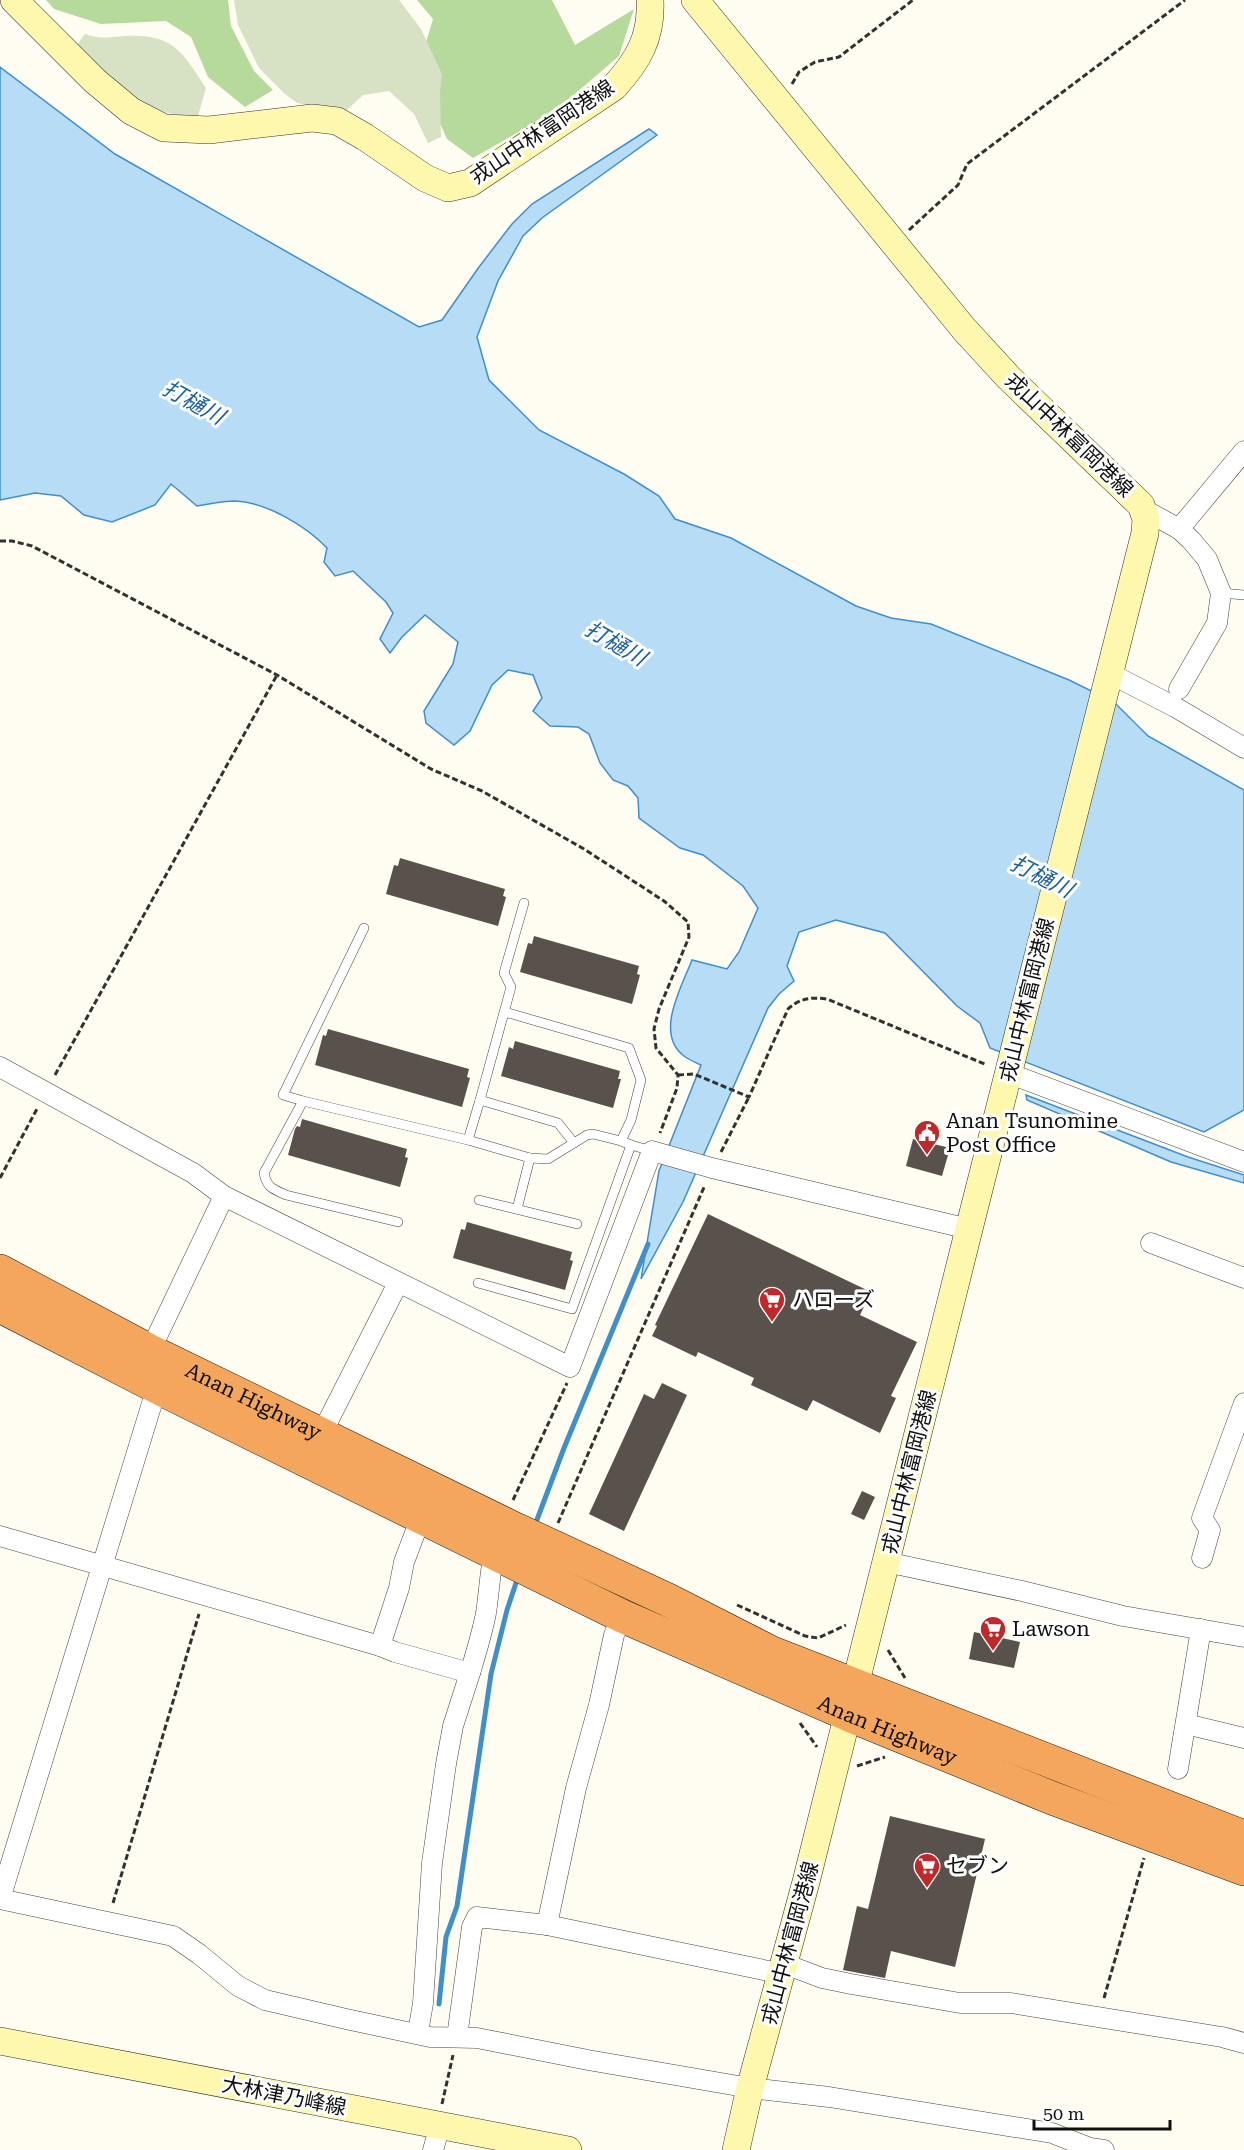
<svg xmlns="http://www.w3.org/2000/svg" width="1244" height="2150" font-family="'Roboto Serif','Noto Sans JP',serif">
  <style>
    .forest { fill: #b5da9b }
    .cemetery { fill: #d6e2c3 }
    .water { fill: #b7dcf6; stroke: #3f8fcd; stroke-width: 1.5 }
    .lines { fill: none; stroke-linecap: round; stroke-linejoin: round }
    .stream { stroke: #3f8fcd; stroke-width: 5 }
    .building { fill: #58514c }
    .lane-casing { stroke: #434343; stroke-width: 10 }
    .street-casing { stroke: #434343; stroke-width: 21 }
    .secondary-casing { stroke: #323232; stroke-width: 28 }
    .highway-casing { stroke: #212121; stroke-width: 34 }
    .path { stroke: #323232; stroke-width: 3; stroke-dasharray: 6 3; stroke-linecap: butt }
    .lane { stroke: #fff; stroke-width: 9 }
    .street { stroke: #fff; stroke-width: 20 }
    .secondary { stroke: #fef8ae; stroke-width: 27 }
    .highway { stroke: #f3a65c; stroke-width: 33 }
    .labels { text-anchor: middle; stroke-width: 6; stroke-linejoin: round; paint-order: stroke }
    .street-label { font-size: 21px; fill: #101010; stroke: #fff }
    .poi-label { font-size: 21px; fill: #101010; stroke: #fff; text-anchor: start }
    .water-label { font-size: 22px; font-style: italic; fill: #1961a2; stroke: #fff }
  </style>
  <rect width="100%" height="100%" fill="#fffdf2"/>
  <!-- forest -->
  <g class="forest">
    <path d="M46,0H228L231,26L254,71L273,90L245,107L208,77L191,37L166,21L101,24L54,9Z"/>
    <path d="M417,0H552L575,45L634,9L619,56L554,112L473,158L447,139L417,72L433,19Z"/>
  </g>
  <!-- cemetery -->
  <g class="cemetery">
    <path d="M234,0H399L421,29L442,74L440,91L441,137L428,143L414,114L389,91L363,95L345,112L297,103L285,94L259,68L238,25Z"/>
    <path d="M85,34C104,40 108,37 126,36C174,34 182,52 206,88L198,116C146,119 111,80 76,46Z"/>
  </g>
  <!-- water -->
  <g class="water">
    <path d="M0,67L115,154L419,327L442,320L479,267L512,224L532,204L649,129L657,135L542,218L523,236L498,281L477,337L489,380L539,430L624,474L659,496L675,519L731,538L856,606L891,618L931,624L1069,680L1114,702L1148,736L1244,790V1110L1204,1132L990,1048L980,1023L957,1006L885,933L836,920L799,932L787,966L794,981L779,994L768,1008L683,1202L641,1279L659,1171L701,1065C695,1062 689,1060 684,1056C654,1034 682,986 692,960L727,969L739,952L758,908L743,886L703,855L680,848L639,818L638,798L628,786L613,780L600,763L589,734L578,727L550,726L533,711L542,698L533,675L508,670L492,685L470,731L454,745L426,723L424,711L453,664L458,642L425,615L402,637L390,653L380,639L393,613L386,602L353,571L335,576L324,562L327,548C306,526 266,502 235,501C223,501 210,504 197,506L171,484L155,505L112,522L84,515L61,496L35,493L0,500Z"/>
    <path d="M1026,1095L1188,1157L1244,1175V1183L1171,1162L1027,1100Z"/>
  </g>
  <g class="lines">
    <!-- stream -->
    <g class="stream">
      <path d="M535,1525L564,1448L648,1244"/>
      <path d="M439,2004L446,1937L457,1906L491,1674L507,1610L518,1577"/>
    </g>
  </g>
  <!-- building -->
  <g class="building">
    <path d="M400,858L505,889L503,896L506,897L498,926L386,894L394,865L398,866Z"/>
    <path d="M534,936L639,966L637,974L640,975L632,1004L520,972L528,943L532,944Z"/>
    <path d="M328,1029L469,1069L467,1077L470,1078L462,1107L315,1065L323,1035L326,1036Z"/>
    <path d="M515,1041L620,1071L618,1079H621L613,1108L501,1076L509,1047L513,1049Z"/>
    <path d="M302,1119L407,1149L405,1157L408,1158L400,1187L288,1155L295,1129L297,1126L300,1127Z"/>
    <path d="M913,1139L950,1148L942,1176L906,1166Z"/>
    <path d="M708,1214L871,1292L860,1315L917,1342L891,1396L896,1398L880,1433L813,1400L807,1411L751,1385L754,1378L698,1352L696,1357L652,1336L657,1326L655,1325Z"/>
    <path d="M467,1222L572,1252L570,1260L573,1261L565,1290L453,1258L461,1229L465,1230Z"/>
    <path d="M662,1383L687,1395L624,1531L589,1514L644,1394L654,1399Z"/>
    <path d="M862,1491L875,1497L864,1520L851,1514Z"/>
    <path d="M974,1632L1020,1642L1014,1668L969,1659Z"/>
    <path d="M890,1816L985,1839L955,1967L891,1951L885,1978L843,1970L857,1906L868,1909Z"/>
  </g>
  <g class="lines">
    <!-- lane casing -->
    <g class="lane-casing">
      <g id="lane">
        <path d="M1221,593L1244,595"/>
        <path d="M505,1012L629,1048L641,1080L631,1120L621,1141L631,1145"/>
        <path d="M480,1100L511,987L504,973L524,903"/>
        <path d="M303,1101L283,1095L364,928"/>
        <path d="M468,1140L480,1100L558,1123L574,1143"/>
        <path d="M479,1200L577,1224"/>
        <path d="M517,1209L530,1158L548,1159L587,1135L593,1134L621,1141"/>
        <path d="M398,1222L286,1195C273,1189 267,1188 264,1173L303,1101L468,1140L530,1158"/>
        <path d="M478,1283L572,1309L631,1145L652,1151"/>
      </g>
    </g>
    <!-- street casing -->
    <g class="street-casing">
      <g id="street">
        <path d="M1143,509L1179,529L1191,540L1207,559L1221,593L1217,623L1179,689"/>
        <path d="M1179,529L1244,451"/>
        <path d="M1109,673L1175,707L1244,748"/>
        <path d="M0,1067L193,1173L224,1196L570,1367L652,1151L712,1168L969,1229"/>
        <path d="M1008,1073L1244,1162"/>
        <path d="M1151,1243L1244,1278"/>
        <path d="M321,1435L398,1283"/>
        <path d="M0,1536L380,1646L399,1588L404,1562L421,1517"/>
        <path d="M1202,1558L1210,1530L1202,1518L1244,1403"/>
        <path d="M886,1562L1022,1591L1123,1616L1244,1637"/>
        <path d="M622,1616L614,1635L599,1705L576,1788L547,1925L783,1974"/>
        <path d="M380,1646L395,1652L470,1673C476,1653 482,1634 486,1613C489,1593 490,1573 494,1552"/>
        <path d="M1186,1724L1244,1738"/>
        <path d="M1178,1769L1201,1629"/>
        <path d="M0,1899L173,1936L199,1954L238,1986L265,2000L346,2019L430,2037L477,2038L588,2060L750,2088L829,2097L1052,2133L1090,2148L1104,2150"/>
        <path d="M0,1899L157,1387L150,1351L224,1196"/>
        <path d="M785,1964L822,1978L851,1984L960,2003H1011L1222,2037L1244,2043"/>
        <path d="M418,2033L423,2003L432,1863L446,1764L453,1726L470,1673"/>
        <path d="M457,2037L472,1927L477,1917L547,1925"/>
        <path d="M433,2150L440,2126"/>
      </g>
    </g>
    <!-- secondary casing -->
    <g class="secondary-casing">
      <g id="secondary">
        <path d="M14,0L95,81L131,111L164,128L209,130L312,118L337,121L365,137L425,178L448,188L470,183L614,87C638,61 652,37 650,0"/>
        <path d="M695,0L964,329L1009,378L1141,505L1146,519L1145,533L969,1229L806,1882L750,2088L736,2150"/>
        <path d="M0,2041L568,2150"/>
      </g>
    </g>
    <!-- highway casing -->
    <g class="highway-casing">
      <g id="highway">
        <path id="s1" d="M0,1271L150,1351L511,1527L668,1600L770,1652L1244,1837"/>
        <path id="s2" d="M0,1306L157,1387L622,1616L849,1715L1052,1798L1244,1869"/>
      </g>
    </g>
    <!-- path -->
    <g class="path">
      <path d="M792,84L799,72L815,62L839,57L913,0"/>
      <path d="M909,230L958,185L967,164L1185,0"/>
      <path d="M0,541H12L32,546L277,675L431,769L482,791L584,849L664,901L688,922L689,937L659,1009L654,1029L656,1048L678,1075L677,1088L660,1133"/>
      <path d="M55,1075L277,675"/>
      <path d="M678,1075L694,1074L749,1097L788,1009C800,998 811,997 827,999L987,1065"/>
      <path d="M721,1152L749,1097"/>
      <path d="M0,1178L38,1107"/>
      <path d="M513,1500L567,1383"/>
      <path d="M558,1523L705,1185"/>
      <path d="M737,1605L805,1636L818,1638L846,1625"/>
      <path d="M888,1650L905,1678"/>
      <path d="M800,1723L817,1747"/>
      <path d="M857,1766L885,1757"/>
      <path d="M113,1903L199,1614"/>
      <path d="M1104,1998L1144,1858"/>
      <path d="M442,2104L453,2055"/>
    </g>
    <!-- lane -->
    <use href="#lane" class="lane"/>
    <!-- street -->
    <use href="#street" class="street"/>
    <!-- secondary -->
    <use href="#secondary" class="secondary"/>
    <!-- highway -->
    <use href="#highway" class="highway"/>
  </g>
  <!-- icons -->
  <defs>
    <g id="civic-pin" transform="scale(1.35)"><path d="M0 17L-7.5 6A9.5 9.5 0 1 1 7.5 6Z" fill="#c0282a" stroke="#fff"/><path d="M-.6-6.5H3V-4.5H.6V-3L4-1V1h2V6H-6V1h2V-1L-.6-3ZM-1.2 2.5V6h2.4V2.5Z" fill="#fff"/></g>
    <g id="supermarket-pin" transform="scale(1.35)"><path d="M0 17L-7.5 6A9.5 9.5 0 1 1 7.5 6Z" fill="#c0282a" stroke="#fff"/><path d="M-6-5.5h2.5l.6 2H6L4.5 2H-2.5L-4.4-4H-6ZM-1.5 3.2a1.3 1.3 0 1 0 .1 0ZM3 3.2a1.3 1.3 0 1 0 .1 0Z" fill="#fff"/></g>
  </defs>
  <g fill-rule="evenodd">
    <use href="#civic-pin" x="927" y="1133"/>
    <use href="#supermarket-pin" x="772" y="1300"/>
    <use href="#supermarket-pin" x="993" y="1629"/>
    <use href="#supermarket-pin" x="927" y="1866"/>
  </g>
  <g class="labels">
    <!-- street labels -->
    <g class="street-label">
      <text transform="translate(542 132) rotate(-34)" y="7">戎山中林富岡港線</text>
      <text transform="translate(1069 435) rotate(44)" y="7">戎山中林富岡港線</text>
      <text transform="translate(1027 1000) rotate(-76)" y="7">戎山中林富岡港線</text>
      <text dy="7" stroke="none"><textPath href="#s1" startOffset="285">Anan Highway</textPath></text>
      <text transform="translate(909 1472) rotate(-76)" y="7">戎山中林富岡港線</text>
      <text dy="7" stroke="none"><textPath href="#s2" startOffset="984">Anan Highway</textPath></text>
      <text transform="translate(790 1943) rotate(-75)" y="7">戎山中林富岡港線</text>
      <text transform="translate(284 2096) rotate(11)" y="7">大林津乃峰線</text>
    </g>
    <!-- poi labels -->
    <g class="poi-label">
      <text x="946" y="1128">Anan Tsunomine<tspan x="946" dy="24">Post Office</tspan></text>
      <text x="792" y="1307">ハローズ</text>
      <text x="1012" y="1636">Lawson</text>
      <text x="946" y="1873">セブン</text>
    </g>
    <!-- water labels -->
    <g class="water-label">
      <text transform="translate(194 402) rotate(29)" y="8">打樋川</text>
      <text transform="translate(616 643) rotate(30)" y="8">打樋川</text>
      <text transform="translate(1042 876) rotate(27)" y="8">打樋川</text>
    </g>
  </g>
  <!-- scale -->
  <path d="M1034 2120v9h136v-9" fill="none" stroke="#101010" stroke-width="3"/>
  <text x="1043" y="2120" font-size="18" fill="#101010" stroke="#ffffff" stroke-width="4.5" paint-order="stroke">50 m</text>
</svg>
